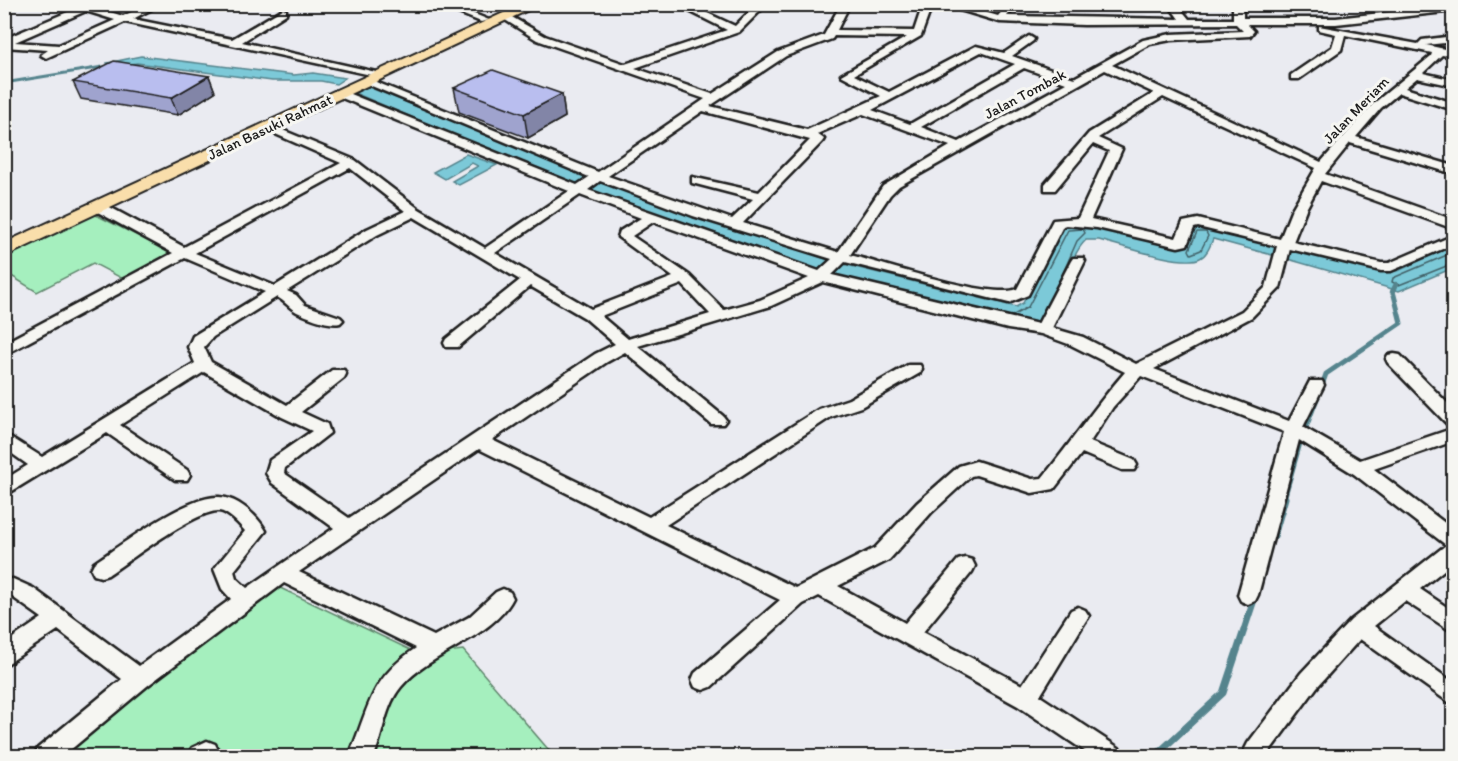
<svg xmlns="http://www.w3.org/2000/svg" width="1458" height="761" font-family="Itim,sans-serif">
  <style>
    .green { fill: #a5efbe; stroke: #60866d; stroke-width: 1.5 }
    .water { fill: #7bc9d8; stroke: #55848d; stroke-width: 1.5 }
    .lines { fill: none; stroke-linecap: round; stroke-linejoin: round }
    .shore { stroke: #426167; stroke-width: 1.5 }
    .stream-far3 { stroke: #55848d; stroke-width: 3 }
    .stream-far2 { stroke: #55848d; stroke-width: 4.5 }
    .stream-far1 { stroke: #55848d; stroke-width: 5 }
    .stream { stroke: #55848d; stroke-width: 7 }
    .minor-casing { stroke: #1c1c1c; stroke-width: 5 }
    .highway-casing { stroke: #1c1c1c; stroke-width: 4 }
    .minor { fill: #f6f6f2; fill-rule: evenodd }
    .highway { fill: #f9deab; fill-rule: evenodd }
    .wall { fill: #9fa3ce; stroke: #1c1c1c; stroke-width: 1.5 }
    .shaded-wall { fill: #8285a7; stroke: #1c1c1c; stroke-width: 1.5 }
    .building { fill: #b9beef; stroke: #1c1c1c; stroke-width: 1.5 }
    .labels { text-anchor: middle; stroke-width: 6; stroke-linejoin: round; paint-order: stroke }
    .far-street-label { font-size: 15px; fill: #1c1c1c; stroke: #f6f6f2 }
  </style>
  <rect width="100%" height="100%" fill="#eaebf1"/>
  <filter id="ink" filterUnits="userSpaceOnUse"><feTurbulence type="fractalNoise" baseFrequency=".0167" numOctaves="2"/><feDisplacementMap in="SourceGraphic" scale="12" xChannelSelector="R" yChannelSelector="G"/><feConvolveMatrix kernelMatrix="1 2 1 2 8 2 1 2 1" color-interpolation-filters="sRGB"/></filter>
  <g filter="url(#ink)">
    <!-- green -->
    <g class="green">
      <path d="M94,214L176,255L127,281L93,263L37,292L5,272V256Z"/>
      <path d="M276,586L421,655L463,650L554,756H58Z"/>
    </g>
    <!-- water -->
    <g class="water">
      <path d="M141,56L294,75L313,73L345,78L336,84L321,81H272L137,63L110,68L107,63Z"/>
      <path d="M366,86L593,178L580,188L352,92Z"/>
      <path d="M466,154L497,165L459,185L452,181L478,166L472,163L445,179L433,172Z"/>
      <path d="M598,181L829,260L815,272L587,190Z"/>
      <path d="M1086,223L1175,245L1199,225L1282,245L1279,257L1213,239C1210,246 1207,255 1200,258C1183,267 1119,245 1099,240H1086C1061,264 1070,312 1029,326L827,275L839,263L1016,307L1023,303L1063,226Z"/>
      <path d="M1453,245V268L1399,291L1284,258L1286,246L1387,273L1400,270Z"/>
    </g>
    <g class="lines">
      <!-- shore -->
      <g class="shore">
        <path d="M1197,232H1206L1208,236L1201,250L1191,254L1189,250Z"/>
        <path d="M1454,252L1393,278L1392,282L1399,285L1454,263"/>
        <path d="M1012,316L1028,307L1068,230L1083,229L1085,233L1077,241L1063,273"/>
      </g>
      <!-- stream-far3 -->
      <path class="stream-far3" d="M4,83L109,66"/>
      <!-- stream-far2 -->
      <path class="stream-far2" d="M1392,292L1396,284"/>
      <!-- stream-far1 -->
      <g class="stream-far1">
        <path d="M1321,388L1326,374L1401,323L1393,291"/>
        <path d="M1284,499L1300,443L1318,396"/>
      </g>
      <!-- stream -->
      <g class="stream">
        <path d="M1274,536L1285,498"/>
        <path d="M1155,756L1223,693L1255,597"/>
      </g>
      <!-- minor casing -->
      <g class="minor-casing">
        <g id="minor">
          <path d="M68,4H84L123,16L148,4H161L133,19L232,39L283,9L286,10V14L242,42L376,72L371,75L125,22L46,58L41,55L48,50L4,47V39L77,8ZM86,11L115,20L59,45L15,42Z"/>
          <path d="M436,4H450L489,20L481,22Z"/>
          <path d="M675,4H688L735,26L754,7L762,9L739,32L635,68L712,94L778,52L824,35L841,4H850L837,30L914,31L921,10L892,4H923L942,9L930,11L921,36L854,75L889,92L976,46L1004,53L1029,36L1034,39L1033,41L1012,56L1074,78L1143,40L1171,34L1243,31L1236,24L1084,25L1000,22L940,4H957L998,16L1008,4H1017L1007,16L1179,19L1168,4H1177L1189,19H1233V4H1243V18H1336L1454,5V11L1336,24H1247L1254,31L1250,36L1171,40L1150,44L1112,65L1321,162L1373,104L1431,56L1432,53L1345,35L1341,50L1299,79H1291V75L1332,47L1336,34L1319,30V26L1418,44L1422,40L1454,36V42L1426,45L1454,51V57L1442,55L1423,73L1454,80V86L1417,78L1405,88L1454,103V110L1399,93L1381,108L1356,137L1454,166V174L1350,143L1325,174L1454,220V229L1321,181L1306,209L1293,242L1381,263H1389L1454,235V244L1391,271H1381L1290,249L1280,288L1252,317L1154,369L1289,421L1310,381H1322L1324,385L1303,427L1360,460L1454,428V441L1374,469L1454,530V562L1420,589L1454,612V633L1405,601L1374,626L1454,683V706L1360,639L1317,687L1266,756H1247L1244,751L1248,743L1301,673L1351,620L1446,545L1354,474L1299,440L1258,595L1255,601L1248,604L1241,601L1238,595L1284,432L1141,376L1113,407L1090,442L1134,460L1137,465L1134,470H1122L1082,453L1054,489L1032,493L976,475L971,476L931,513L889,560L838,586L905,623L958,560L965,558L972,560L975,566L972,572L923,632L1022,685L1071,610L1078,607L1085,610L1089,616L1085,622L1040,696L1119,748L1123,756H1092L1018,706L819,596L803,604L711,687L703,690L695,687L692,680L695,673L780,600L479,449L299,572L434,636L469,617L496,592L503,589L510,592L513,598C493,638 430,652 401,687C385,706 383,735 374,756H349C370,707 368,681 416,648L284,583L147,686L63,756H34L38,748L122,679L58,630L4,666V644L42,618L11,596L4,597V580L13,579L33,588L139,666L231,599L222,589L214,569L245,531C239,524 228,512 219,511C196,510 129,561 108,575L101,577L94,575L91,569L94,563C121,545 188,495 219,497C238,498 257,515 266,531L234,571L236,578L247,588L334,528L272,483L266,473L270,460L312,431L282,417L204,372L120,425L187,470L190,475L187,480H175L107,433L4,496V480L28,465L4,448V433L42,457L195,363L188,347L193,336L265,292L185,258L4,355V343L173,253L94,210V204H104L184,247L341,163L264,129L262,127L268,124L355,160L419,209L485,248L569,191L337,96V92H345L577,185L589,177L362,82L371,80L598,172L705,99L537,40L502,18L510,16L545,36L625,64L727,30ZM834,36L907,37L841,75L881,96L807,130L710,106L786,56L832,39ZM981,52L1015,64L910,124L872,110ZM1024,68L1066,83L959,142L921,127ZM1105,70L1154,93L1089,133L1045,184V190H1055L1093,144L1109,151L1078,218L1053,220L1017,289C992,300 882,263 850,255L890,195L899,186ZM1163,97L1316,168L1292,209L1280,239L1198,219L1183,222L1176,238L1091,219L1122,149L1098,138ZM703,111L810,140L759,192L692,177V183L753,199L732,219L608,176ZM863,114L950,146L883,186L838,252L743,223L822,142L824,139L817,134ZM350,168L405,211L367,229L275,286L195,253ZM600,181L693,216L832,259L819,271L588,190ZM580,195L641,218L620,231L618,237L673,277L591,309L495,253ZM414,217L520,280L446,339L444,343L446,347H458L530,286L585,318L615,344L595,354L349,518L284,473L285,468L330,433L327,424L301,412L344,378L346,374L344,370H332L287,405L211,362L204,347L213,337L277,297C285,301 289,308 297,312C308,317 329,326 340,323L343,320L340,317L305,305L296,295L287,291L377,235ZM653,222L809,278L760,300L724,310L689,275L632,236ZM1066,225L1097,228L1178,247L1187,245L1194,228L1198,227L1277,246L1266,287L1242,311L1136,364L1083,337L1052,328L1085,261L1083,258H1073L1071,261L1038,324L832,275L845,262L1009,303L1028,295L1063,226ZM823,282L1008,329L1041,334L1071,345L1125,372C1095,406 1071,443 1042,478L1032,479L976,461L959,466L917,503L875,548L796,588L666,525L831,417L861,407L920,373L922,369L920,365H908L849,399L819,409L649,517L492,440L607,362L625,352L711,424H723L726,420L723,416L638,346L771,306ZM682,284L710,314L628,339L601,316Z"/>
          <path d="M1394,354L1400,355L1454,410V427L1448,425L1388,363L1386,359L1388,355Z"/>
          <path d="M207,741L215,744L219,752L217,756H188L192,748Z"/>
        </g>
      </g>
      <!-- highway casing -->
      <g class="highway-casing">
        <path id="highway" d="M523,4H541L4,257V243Z"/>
      </g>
      <!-- minor -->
      <use href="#minor" class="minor"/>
      <!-- highway -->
      <use href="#highway" class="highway"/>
    </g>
    <!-- wall -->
    <g class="wall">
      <path d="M209,76L215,92L178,115L81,99L73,82Z"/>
      <path d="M454,88L562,94L565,117L528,138L459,112Z"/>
    </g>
    <!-- shaded-wall -->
    <g class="shaded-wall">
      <path d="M209,76L215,92L178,115L171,98Z"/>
      <path d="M562,94L565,117L528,138L524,114Z"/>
    </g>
    <!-- building -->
    <g class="building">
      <path d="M114,61L209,76L171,98L73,82Z"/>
      <path d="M493,70L562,94L524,114L454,88Z"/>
    </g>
  </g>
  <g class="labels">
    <!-- far-street labels -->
    <g class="far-street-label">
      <text transform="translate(1025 94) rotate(-28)" y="5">Jalan Tombak</text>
      <text transform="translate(1356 110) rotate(-46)" y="5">Jalan Meriam</text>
      <text transform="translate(270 127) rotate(-25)" y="5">Jalan Basuki Rahmat</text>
    </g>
  </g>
  <!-- margin -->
  <rect width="1458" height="761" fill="none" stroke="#f6f6f2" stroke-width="24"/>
  <rect x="12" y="12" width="1434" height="737" fill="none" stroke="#1c1c1c" stroke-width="2" filter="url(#ink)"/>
</svg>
